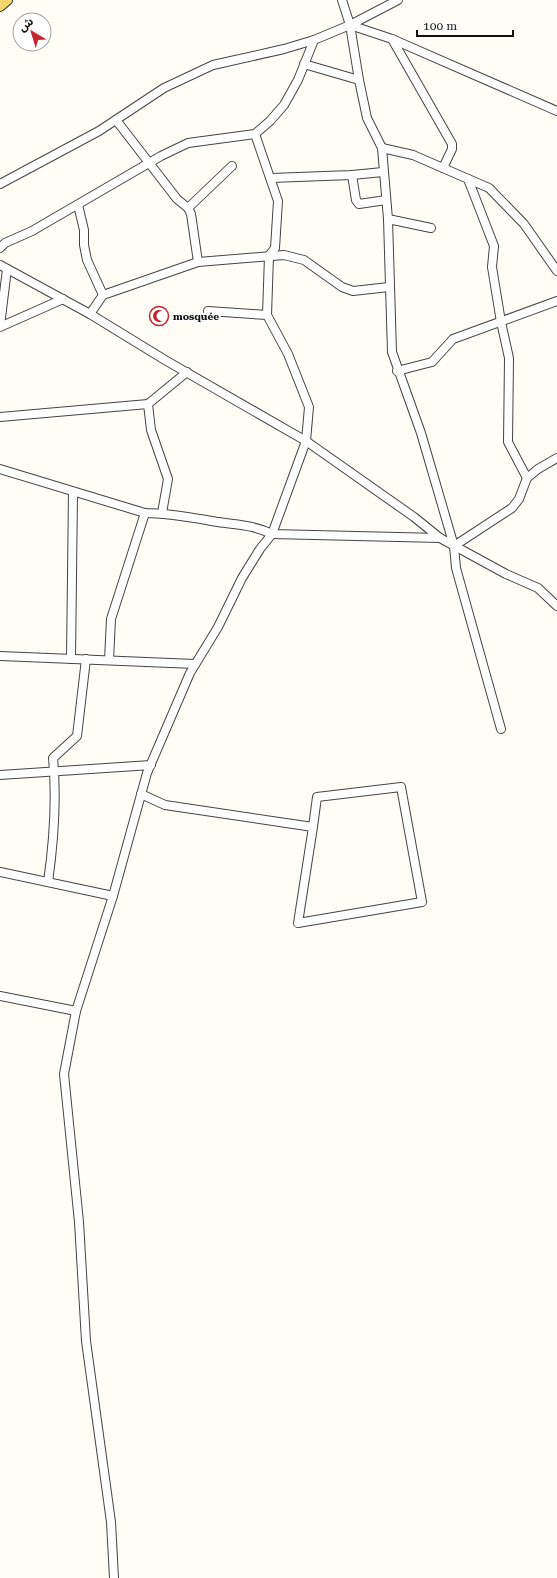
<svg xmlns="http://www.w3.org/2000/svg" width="557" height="1578" font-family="'Roboto Serif','Noto Sans Arabic',serif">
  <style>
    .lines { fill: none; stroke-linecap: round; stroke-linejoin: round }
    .minor-casing { stroke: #444; stroke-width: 10 }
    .major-casing { stroke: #222; stroke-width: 12 }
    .minor { stroke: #fff; stroke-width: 8 }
    .major { stroke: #f9d66b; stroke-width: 10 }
    .labels { text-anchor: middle; stroke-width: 4; stroke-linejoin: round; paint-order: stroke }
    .poi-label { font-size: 10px; font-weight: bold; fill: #111; stroke: #fff; text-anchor: start }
  </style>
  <rect width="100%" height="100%" fill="#fffdf5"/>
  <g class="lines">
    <!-- minor casing -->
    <g class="minor-casing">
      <g id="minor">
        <path d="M342,0L350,25L359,80L367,118L382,148L388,219L392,352L421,433L454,546L456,568L501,729"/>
        <path d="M350,25L392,39L557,111"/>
        <path d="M392,39L452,144V149L443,168"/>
        <path d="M304,64L359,80"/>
        <path d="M116,120L177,199L188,208L191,214L198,262"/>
        <path d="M382,148L413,155L489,188L524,224L557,271"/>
        <path d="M352,175L356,200L359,204L386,200"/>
        <path d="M271,178L352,175L383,172"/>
        <path d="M468,179L494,246L492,267L501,322L509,358L508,442L527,478"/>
        <path d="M0,184L99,131L164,88L213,65L284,49L314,40L350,25L398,0"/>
        <path d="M78,205L84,230V245L87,260L103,295"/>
        <path d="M188,208L232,166"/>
        <path d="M388,219L431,228"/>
        <path d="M0,248L5,243L32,231L161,156L188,143L255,134L270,121L284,105L298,80L314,40"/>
        <path d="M0,265L90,314L165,360L306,441L414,517L440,538L506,574L538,588L557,606"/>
        <path d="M208,311L267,315"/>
        <path d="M90,314L103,295L198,262L284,255L304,260L342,287L353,291L389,287"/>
        <path d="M0,326L7,269"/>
        <path d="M0,327L63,299"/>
        <path d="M397,371L432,362L453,339L557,301"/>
        <path d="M148,404L151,430L168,479L162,513"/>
        <path d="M0,417L148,404L187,372"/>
        <path d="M0,469L145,513C170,513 194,518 218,522C237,525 254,525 272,534L440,538"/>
        <path d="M454,546L512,508L519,499L527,478L538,469L557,458"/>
        <path d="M0,656L195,664"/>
        <path d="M71,659L73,492"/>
        <path d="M109,660L111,619L145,513"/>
        <path d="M0,775L151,765"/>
        <path d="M141,794L165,805L313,827L317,797L401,787L422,902L298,923L313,827"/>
        <path d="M0,872L113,896"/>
        <path d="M48,882C54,840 57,800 53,758L77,736L86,659"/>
        <path d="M0,996L76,1011"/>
        <path d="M114,1578L111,1522L86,1341L79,1222L64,1074L76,1011L113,896L147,773L190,673L218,627L242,578L260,549L272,534L306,441L309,407L288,354L267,315L269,256L275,248L278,201L255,134"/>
      </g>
    </g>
    <!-- major casing -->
    <g class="major-casing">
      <path id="major" d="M0,6L7,0"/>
    </g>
    <!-- minor -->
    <use href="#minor" class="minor"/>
    <!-- major -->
    <use href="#major" class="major"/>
  </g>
  <!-- icons -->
  <defs>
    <g id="mosque-ring" transform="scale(1)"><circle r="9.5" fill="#fff" stroke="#c4262e" stroke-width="1.5"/><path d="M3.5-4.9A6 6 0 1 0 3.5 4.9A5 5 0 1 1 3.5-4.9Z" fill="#c4262e"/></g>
  </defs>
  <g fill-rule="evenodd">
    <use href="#mosque-ring" x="159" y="316"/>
  </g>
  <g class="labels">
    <!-- poi labels -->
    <g class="poi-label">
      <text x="173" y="320">mosquée</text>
    </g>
  </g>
  <!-- north arrow -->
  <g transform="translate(32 32) rotate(322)"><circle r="19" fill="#ffffff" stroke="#a0a0a0"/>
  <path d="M0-3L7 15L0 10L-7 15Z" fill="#c4262e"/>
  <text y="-6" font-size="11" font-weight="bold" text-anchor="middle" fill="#111111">ش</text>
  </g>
  <!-- scale -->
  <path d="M417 30v6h96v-6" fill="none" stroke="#111111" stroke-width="2"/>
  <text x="423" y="30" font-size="12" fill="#111111" stroke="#ffffff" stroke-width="3" paint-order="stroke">100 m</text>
</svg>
